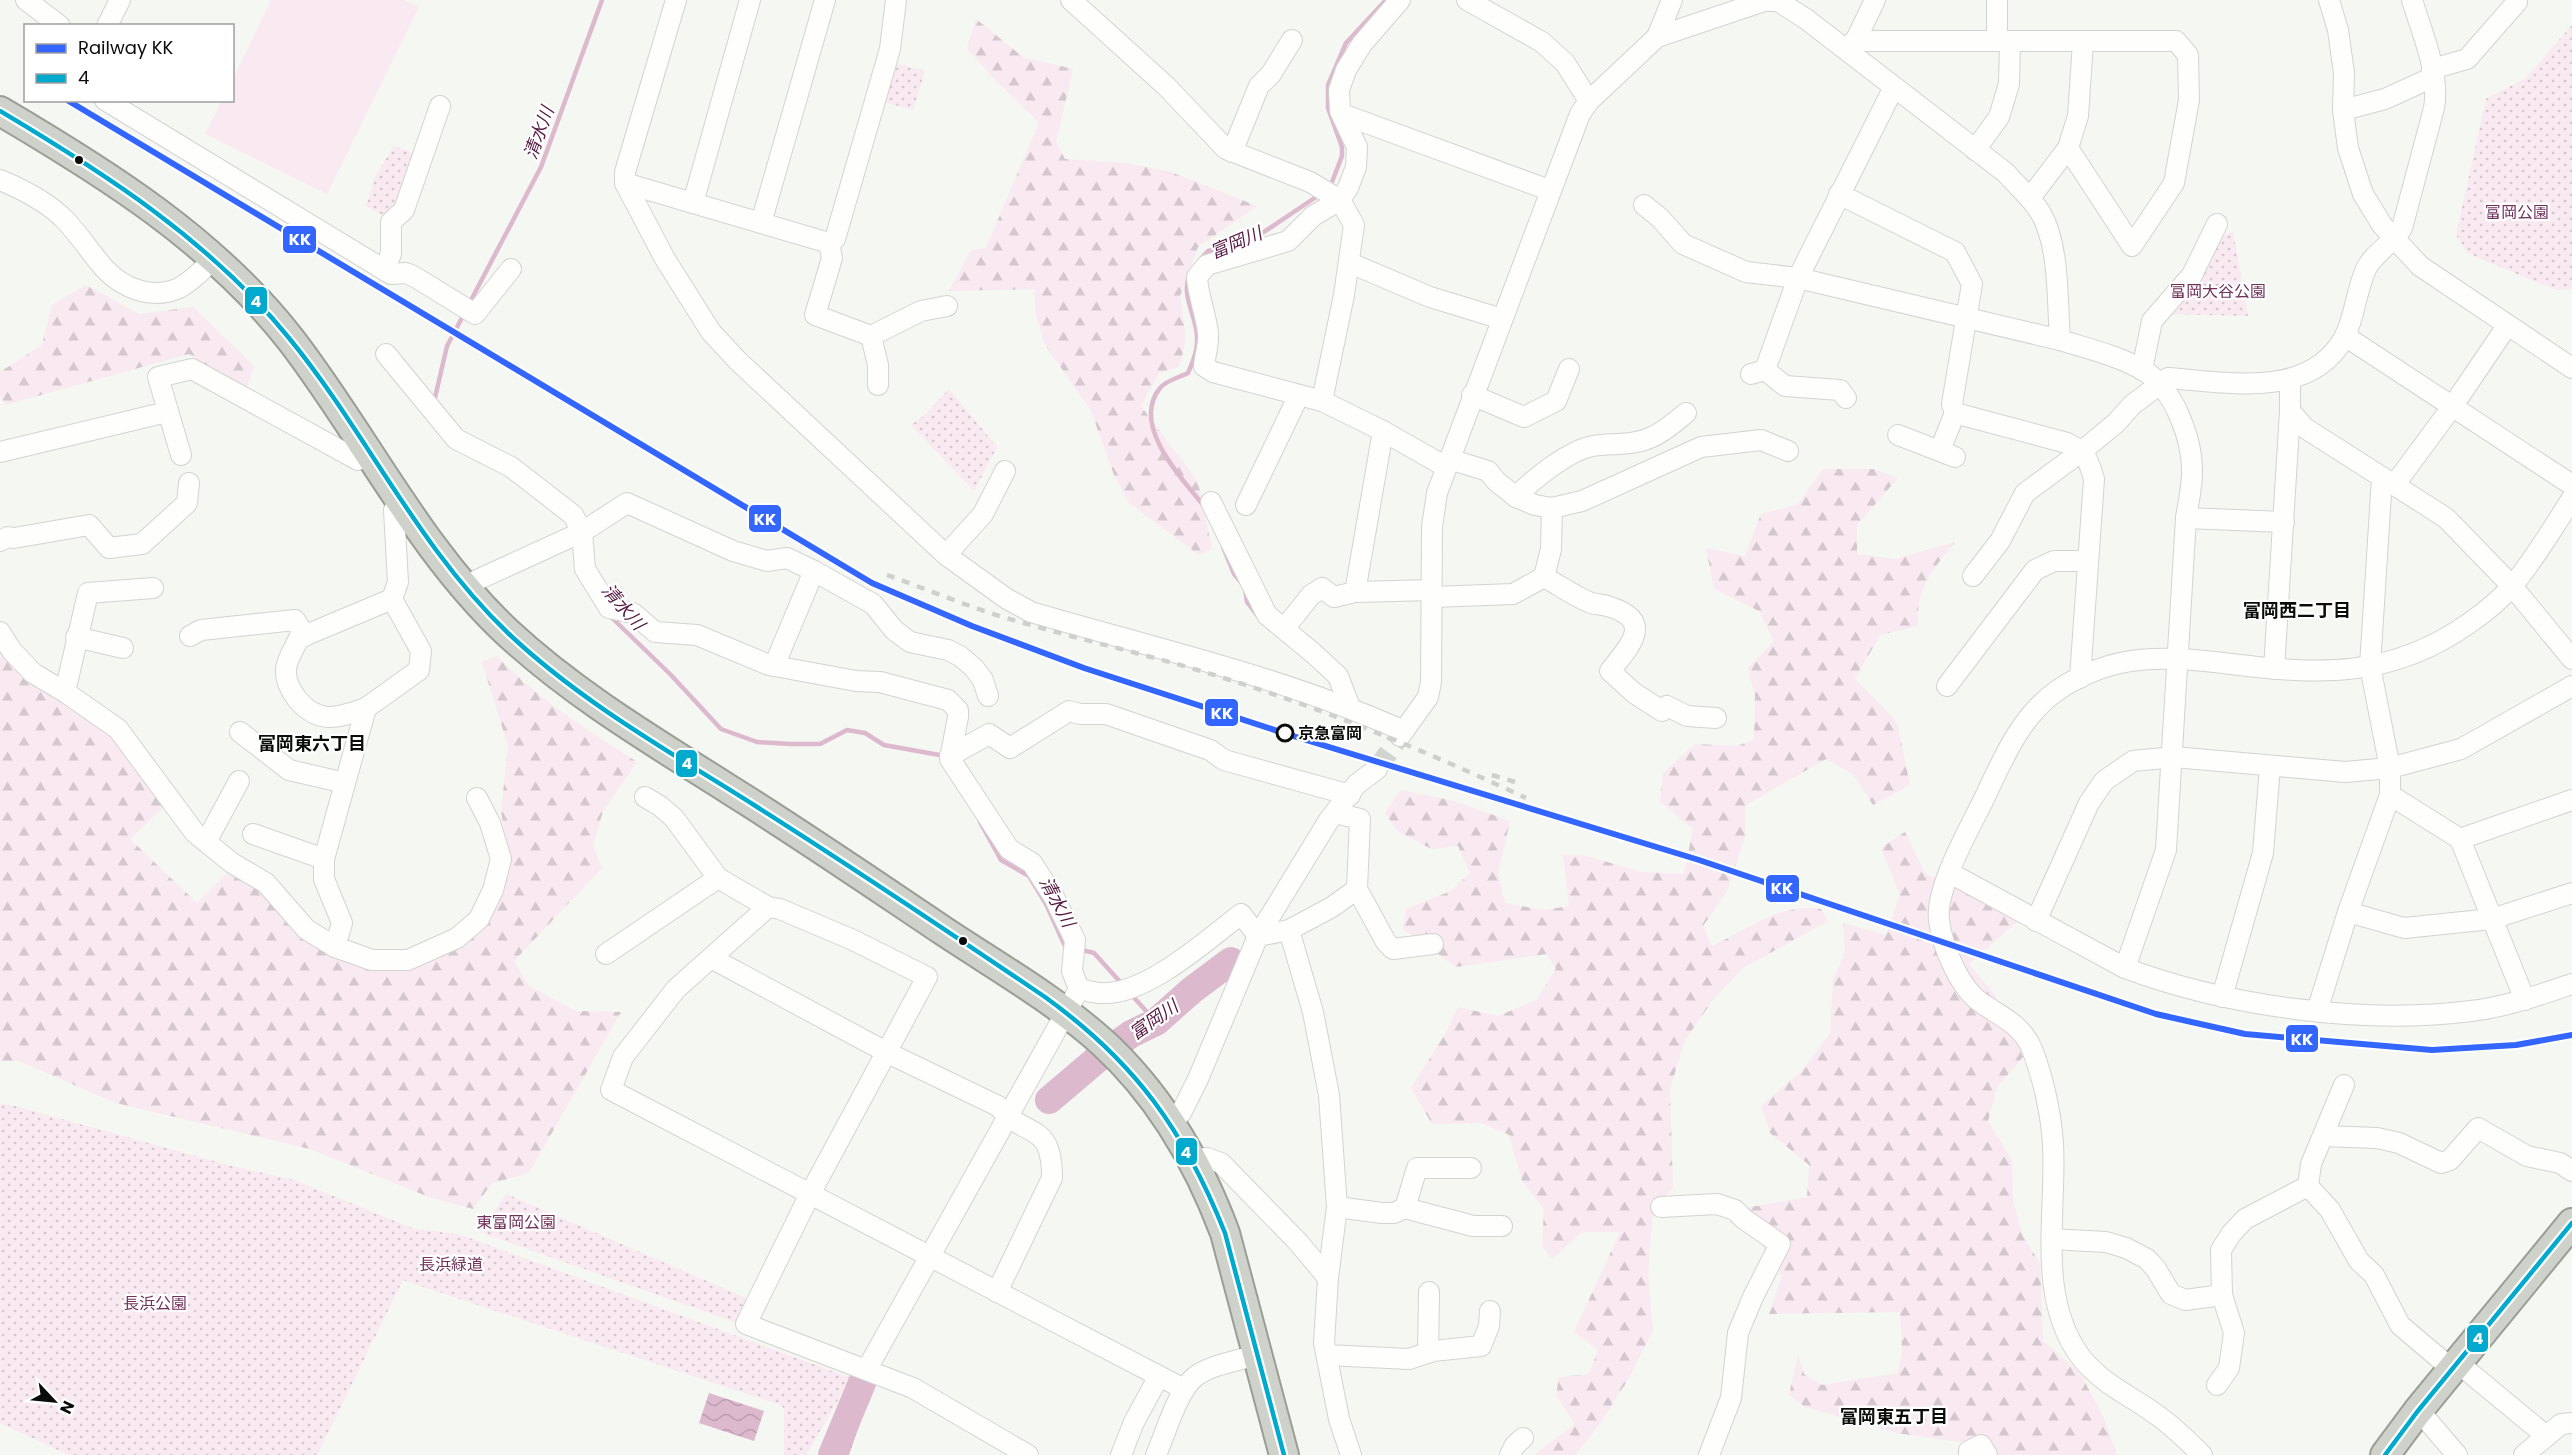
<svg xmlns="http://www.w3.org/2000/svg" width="2572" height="1455" font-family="Poppins,'Noto Sans JP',sans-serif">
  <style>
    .grass { fill: url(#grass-dots) }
    .forest { fill: url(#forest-firs) }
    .pitch { fill: #f9e9f1 }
    .water { fill: url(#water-waves) }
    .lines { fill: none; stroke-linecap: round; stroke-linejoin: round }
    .stream { stroke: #ddb9ce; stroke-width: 4.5 }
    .river { stroke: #ddb9ce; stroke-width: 28 }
    .minor-tunnel { stroke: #d2d4d0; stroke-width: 20; stroke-dasharray: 20 10; stroke-linecap: butt }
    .minor-casing { stroke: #d2d4d1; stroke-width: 22 }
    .highway-casing { stroke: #999f94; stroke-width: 32 }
    .minor { stroke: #fefefd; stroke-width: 20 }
    .highway { stroke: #ced2ca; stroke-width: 28 }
    .rail { stroke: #cfd0ce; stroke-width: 4.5; stroke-dasharray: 8 8; stroke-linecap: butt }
    .bus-1-casing { stroke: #fff; stroke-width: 9 }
    .bus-1 { stroke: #00a9ce; stroke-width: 4.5 }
    .rail-1-casing { stroke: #fff; stroke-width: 10 }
    .rail-1 { stroke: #36f; stroke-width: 6 }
    .bus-dot { fill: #0a0c0a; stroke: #fff; stroke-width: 2 }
    .stop-dot { fill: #fff; stroke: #0a0c0a; stroke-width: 3 }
    .labels { text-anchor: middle; stroke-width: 4.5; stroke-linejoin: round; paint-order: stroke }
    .park-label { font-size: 16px; fill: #70315b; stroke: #fff }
    .stop-label { font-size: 16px; font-weight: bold; fill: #0a0c0a; stroke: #fff; text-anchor: start }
    .water-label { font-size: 18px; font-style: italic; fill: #561943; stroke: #fff }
    .neighbourhood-label { font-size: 18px; font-weight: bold; fill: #0a0c0a; stroke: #fff }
    .line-badge { stroke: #fff; stroke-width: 2 }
    .badge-label { font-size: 16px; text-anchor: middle; font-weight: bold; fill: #fff }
  </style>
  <defs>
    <pattern id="grass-dots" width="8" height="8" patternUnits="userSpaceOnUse" patternTransform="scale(1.5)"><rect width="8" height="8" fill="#f9e9f1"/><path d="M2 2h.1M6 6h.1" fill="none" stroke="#d4c7cd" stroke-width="1.8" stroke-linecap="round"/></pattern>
    <pattern id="forest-firs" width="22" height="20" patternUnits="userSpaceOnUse" patternTransform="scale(1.5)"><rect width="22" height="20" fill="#f9e9f1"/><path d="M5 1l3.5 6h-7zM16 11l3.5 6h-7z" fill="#d4c7cd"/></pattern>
    <pattern id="water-waves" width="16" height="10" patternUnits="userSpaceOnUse" patternTransform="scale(1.5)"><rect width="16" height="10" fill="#ddb9ce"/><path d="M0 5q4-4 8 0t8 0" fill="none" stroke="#bc9eb0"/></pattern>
  </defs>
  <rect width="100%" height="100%" fill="#f5f7f3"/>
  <!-- grass -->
  <g class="grass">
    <path d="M2572,25V289L2556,290L2467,253L2456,235L2486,99L2526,78Z"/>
    <path d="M896,63L925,71L913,110L884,102Z"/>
    <path d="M394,146L418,155L400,204L386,217L366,206L376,175Z"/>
    <path d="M2233,232L2248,316L2171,314L2219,236Z"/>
    <path d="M949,389L997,447L974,491L911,425L926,414Z"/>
    <path d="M0,1104L11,1105L228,1165L294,1180L412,1228L461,1235L851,1378L806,1455H784V1409L781,1405L403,1280L317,1455H69L0,1423Z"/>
    <path d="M506,1194L746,1298L737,1323L480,1232Z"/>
  </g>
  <!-- forest -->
  <g class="forest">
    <path d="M976,19L1023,57L1073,69L1056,142L1065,159L1127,163L1171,172L1257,206L1198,247L1180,296L1186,340L1179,367L1159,373L1141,406L1198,482L1212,549L1199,555L1129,503L1114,475L1091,411L1044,343L1036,315L1034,289L949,291L971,250L986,248L1039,122L991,76L967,48Z"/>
    <path d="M86,285L139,314L193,307L254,366L246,391L189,354L5,405L0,395V372L42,345L52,305Z"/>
    <path d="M1823,469H1874L1898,478L1857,525V554L1895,559L1955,542C1932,571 1916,587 1918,626L1880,635L1855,679L1897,722L1910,785L1873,805L1853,774L1826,759L1746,805L1745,837L1727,891L1703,926L1712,946C1747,930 1780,902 1821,909L1828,921L1743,968L1716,996L1685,1040L1670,1089L1673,1188L1653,1209L1648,1275L1653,1330L1629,1378L1599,1425L1575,1455H1534L1575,1424L1556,1395L1559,1377L1589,1374L1598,1350L1574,1332L1620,1232H1582L1552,1259L1542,1246L1544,1209L1522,1181L1509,1135L1482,1123L1432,1124L1411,1088L1444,1036L1458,1007L1498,1016L1537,1000L1556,968L1546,954L1456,967L1403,929L1406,909L1451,891L1470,873L1458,846L1432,849L1398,832L1385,813L1401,790L1454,801L1510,821L1498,875L1505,903L1544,910L1569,906L1563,855H1583L1642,872L1684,874L1693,829L1660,802L1663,773L1695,744L1737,746L1754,740L1755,696L1748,668L1774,641L1759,611L1714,589L1706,548L1745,556L1761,514L1797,505Z"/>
    <path d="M0,646L115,732L166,805L130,839L197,903L232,868L263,886L303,932L408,964L500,893L510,867L501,812L508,746L482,662L497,656C537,699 588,730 637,762L603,811L593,846L602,868L514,961L529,986L576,1011L621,1012L529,1173L492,1183L473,1209L429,1197L310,1149L116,1103L19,1061H0Z"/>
    <path d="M1905,832L1925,873L2019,920L1969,964L1995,995L2023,1057L1997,1087L1988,1121L2012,1160L2013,1200L2022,1235L2040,1263L2043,1341L2080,1373L2104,1418L2117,1455H1992L1967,1443L1897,1433L1805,1407L1789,1395L1798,1355L1804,1374L1822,1385L1898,1373L1902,1351L1900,1312L1769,1314L1782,1276L1758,1240L1729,1222L1746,1208L1807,1197L1809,1165L1770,1133L1761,1106L1804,1069L1830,1033L1833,980L1845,952L1843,923L1886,935L1900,895L1881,848Z"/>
  </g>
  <!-- pitch -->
  <path class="pitch" d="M271,0H404L419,7L327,194L205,134L222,101L232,100L233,79Z"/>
  <!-- water -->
  <g class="water">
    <path d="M855,1390L869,1397L849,1455H825Z"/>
    <path d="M709,1393L764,1411L754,1441L699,1423Z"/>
  </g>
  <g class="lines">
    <!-- stream -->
    <g class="stream">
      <path d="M1327,187L1332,182L1342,156V147L1328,108V85L1346,43L1386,0"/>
      <path d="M1200,260L1208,251L1255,238L1319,195"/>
      <path d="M1189,277C1181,295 1197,318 1197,337C1198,350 1193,361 1188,373C1180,377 1165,381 1160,388C1130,425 1182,479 1205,507"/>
      <path d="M469,304L541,167L602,0"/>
      <path d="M434,402L447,346L464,314"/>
      <path d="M1223,547L1234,574L1241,582"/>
      <path d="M1245,589L1247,602L1263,623"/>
      <path d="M609,615L670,674L721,729L757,742L790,744H820L847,730L865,733L884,745L945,756"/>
      <path d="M980,822L1001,860L1029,876L1046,904L1065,946L1070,947"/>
      <path d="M1078,949L1094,953L1122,984"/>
      <path d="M1129,992L1156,1022"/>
    </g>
    <!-- river -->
    <g class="river">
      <path d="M1049,1100L1102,1055L1131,1034L1156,1022L1192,990L1231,961"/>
      <path d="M832,1455L862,1383"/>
    </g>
    <!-- minor-tunnel -->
    <path class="minor-tunnel" d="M1377,769L1400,736"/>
    <!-- minor casing -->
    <g class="minor-casing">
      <g id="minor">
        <path d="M26,0L60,26"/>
        <path d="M676,0L625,172V183L665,259L711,332L738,361L946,555L1007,599L1031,612C1157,649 1283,677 1404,731"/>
        <path d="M1071,0L1166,86L1226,149L1310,182L1340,200L1354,225L1344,295L1322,401"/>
        <path d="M1400,0L1362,44L1346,70L1339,90L1340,111L1357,147L1356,167L1348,188L1340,200L1313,216L1288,241L1207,265L1197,277C1198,296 1206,314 1208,333C1209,345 1205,355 1204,366L1213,372L1322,401L1383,431L1446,467"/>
        <path d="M1467,0L1542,42L1565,63L1589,101"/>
        <path d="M2329,0L2338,30L2344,73L2343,110L2348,148L2363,194L2382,225L2420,266L2572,368"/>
        <path d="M107,26L120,0"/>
        <path d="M1657,37L1672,0"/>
        <path d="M1854,41H2176L2188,55L2189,100L2174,183L2132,246L2068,148"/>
        <path d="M1997,41V0"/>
        <path d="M1851,50L1875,0"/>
        <path d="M2432,69L2467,59L2517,2L2516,0"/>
        <path d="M105,100L391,274L406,273L415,277L475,314L511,269"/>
        <path d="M2343,110L2385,99L2433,77"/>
        <path d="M1342,114L1549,190"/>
        <path d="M1975,150L1999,117L2009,84L2010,41"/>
        <path d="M1232,152L1259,86L1271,74L1292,40"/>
        <path d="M0,180C24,190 48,202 66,221C80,236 91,253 104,268C123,289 153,300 179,288C193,281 204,268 215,258"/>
        <path d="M625,183L829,243L835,239L890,49L896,0"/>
        <path d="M1839,194L1955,252L1972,284L1952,404L1955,413L2067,443C2087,453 2088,459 2094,479L2080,678"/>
        <path d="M2030,198L2068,148L2078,116L2083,42"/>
        <path d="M693,203L750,0"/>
        <path d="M1644,205L1660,218L1683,244L1746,272L1798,278L2060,340"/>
        <path d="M761,223L825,0"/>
        <path d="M829,243L832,258L815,315L871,336L921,311L947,306"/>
        <path d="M1350,263L1430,297L1502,319"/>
        <path d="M384,270L391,254V222L404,210L440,106"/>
        <path d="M871,336L878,365V385"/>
        <path d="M2345,336L2572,485"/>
        <path d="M386,354L456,439L511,467L573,515L582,532L585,569L609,608L633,613L655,632L697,635L769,665L856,681L880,682L948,700L958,710V717L950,759L1009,849L1032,863L1054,897L1075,940L1072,971L1079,989"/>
        <path d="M1765,370L1785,386L1840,390L1846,398"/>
        <path d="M2142,370L2152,321L2192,275L2217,224"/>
        <path d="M1751,374L1765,370L1798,278L1894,87"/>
        <path d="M1472,395L1524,417L1556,401L1569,369"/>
        <path d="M2290,411L2305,428L2446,518L2512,586L2572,659"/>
        <path d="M1898,435L1955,457"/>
        <path d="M1940,450L1955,413"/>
        <path d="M0,452L167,412"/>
        <path d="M181,455L158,377L192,369L358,460L371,454"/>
        <path d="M1449,459L1488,471L1496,481L1516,497L1535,505L1552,508L1582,501L1701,447L1761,440L1788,451"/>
        <path d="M2395,484L2452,407L2507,326"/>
        <path d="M1516,497C1532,480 1569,450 1593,446C1613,443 1633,446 1652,437C1664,432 1676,421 1686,413"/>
        <path d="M1211,502L1267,615L1313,653L1338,676L1350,707"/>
        <path d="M1246,505L1299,395"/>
        <path d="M2186,518L2284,522"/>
        <path d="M0,541L8,537L14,538L89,525L109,548L142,544L187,503L189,483"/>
        <path d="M946,555L983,514L1005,471"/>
        <path d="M1973,576L2000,541L2025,493L2082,451L2116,423L2132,405L2168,378C2226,382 2309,400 2344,338C2355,317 2356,291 2366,269C2372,255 2393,243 2402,228L2434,108C2440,73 2422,33 2412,0"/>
        <path d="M1544,577C1559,585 1574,596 1589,602C1595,605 1601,604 1607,606C1656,620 1630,646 1610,671L1634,693L1662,711L1667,706L1687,716L1716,718"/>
        <path d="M464,586L582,532L627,503L733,551L767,561L787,558L814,571L873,604L894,630L910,642L948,650L960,656L974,668L983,680L988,696"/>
        <path d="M1355,592L1432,590"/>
        <path d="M1433,597L1513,594L1544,577L1551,549L1552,508"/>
        <path d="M1284,629L1311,595L1322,588L1334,597L1355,592L1383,431"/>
        <path d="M0,632L12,651L33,673L65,692L118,729L195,833L232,863L266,883L306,929L335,947L372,960H408L457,938L479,919L493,890L501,859L490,823L477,798"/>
        <path d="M190,636L201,630L295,620L305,636"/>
        <path d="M76,637L123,648"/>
        <path d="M774,666L814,571"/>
        <path d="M2274,669L2290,411V380"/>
        <path d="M1947,686L2035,570L2054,561H2088"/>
        <path d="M65,692L88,593L153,588"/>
        <path d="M366,708L419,670L421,651L392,599"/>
        <path d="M240,732L289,770L345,783"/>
        <path d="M1400,736L1428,697L1431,682L1432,527L1437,493L1580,114L1589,101L1657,37L1764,1H1778L1806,19L2006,173C2017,186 2031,197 2040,212C2060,245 2057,301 2060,340C2089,349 2120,356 2146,372C2174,390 2193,440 2192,473C2192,488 2188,504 2186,518L2166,850L2125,968"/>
        <path d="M950,756L989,734L1010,748L1069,711L1080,714H1106L1210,750L1224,760L1350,795"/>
        <path d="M2390,795L2460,839L2525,1000"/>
        <path d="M645,797L660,806L674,818L718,878L768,907"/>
        <path d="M1335,813L1360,819L1357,889L1386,942L1393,949L1433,944"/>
        <path d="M253,834L324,859"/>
        <path d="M2460,839L2572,800"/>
        <path d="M206,842L239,781"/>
        <path d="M1950,873L2125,968C2226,1006 2363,1025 2471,1011C2506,1007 2539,995 2572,984"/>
        <path d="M2348,912L2404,928L2492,919L2572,893"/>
        <path d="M2036,921L2089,803L2104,781L2133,761L2174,757L2345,772L2390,768L2461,749L2572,686"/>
        <path d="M1289,930L1313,1012L1329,1095L1337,1207L1328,1278L1324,1343L1339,1419L1351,1455"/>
        <path d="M335,947L342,923L324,879V859L366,708C337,718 319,725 297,699C290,690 285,681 286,669C287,659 295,647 299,638L392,599L398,582L394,510L403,502"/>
        <path d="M606,954L718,878"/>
        <path d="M711,958L888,1053L998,1106C1026,1140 1052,1120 1052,1178L997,1292"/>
        <path d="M2222,997L2263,853L2270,767"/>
        <path d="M2317,1011L2348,912L2390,795V768L2370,666L2382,478"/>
        <path d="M1171,1123L1181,1113L1198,1079L1258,936L1329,820L1357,784L1377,769"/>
        <path d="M2323,1136L2377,1138L2399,1143L2441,1163L2450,1160L2478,1128L2527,1156L2560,1163L2572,1171"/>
        <path d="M1192,1159L1207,1158L1221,1163L1298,1242L1328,1278"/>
        <path d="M2308,1186L2330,1210L2359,1261L2374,1275L2400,1325L2453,1370"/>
        <path d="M1337,1207L1382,1213H1394L1405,1208L1417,1168H1471"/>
        <path d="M1661,1207L1717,1204L1735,1210L1744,1219L1780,1244L1753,1297L1738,1333L1731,1398L1709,1455"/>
        <path d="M1405,1208L1473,1226H1502"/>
        <path d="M2052,1239L2106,1242L2126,1248L2147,1259L2156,1269L2171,1294L2185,1300L2222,1295"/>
        <path d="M1428,1353L1429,1292"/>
        <path d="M1327,1355L1409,1359L1433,1351L1481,1346L1489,1326L1490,1311"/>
        <path d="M2458,1363L2545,1435"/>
        <path d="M867,1369L1079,989C1086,990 1094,993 1102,993C1145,996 1207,940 1241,914L1258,936L1289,930L1332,907L1357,889"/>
        <path d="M2217,1385L2229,1368L2234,1333L2222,1295L2221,1250L2231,1234L2245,1219L2308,1186L2311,1164L2344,1085"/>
        <path d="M2417,1412L2428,1421L2457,1455"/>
        <path d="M1028,1455L913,1388L746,1324L810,1194L927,977L853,940L780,909L768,907L676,989L623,1057L611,1090C793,1186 976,1281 1159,1376L1184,1389"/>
        <path d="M1121,1455L1134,1422L1159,1376"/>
        <path d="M1156,1455C1165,1435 1178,1389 1196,1376C1213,1364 1237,1361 1257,1355"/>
        <path d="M1510,1455L1515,1445L1523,1438"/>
        <path d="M1969,1455V1451L1981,1445L1987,1455"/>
        <path d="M2202,1455C2188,1441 2174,1427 2157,1415C2131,1396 2100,1383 2080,1356C2036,1296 2057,1212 2053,1144C2051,1113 2043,1077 2032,1049C2022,1025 2002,1017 1983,1004C1960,990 1942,946 1939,920C1935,889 1969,829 1983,801C2002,761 2020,716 2058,690C2114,652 2166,656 2231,664C2320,675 2391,678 2468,624C2484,613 2501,599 2513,585C2535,558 2554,527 2572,498"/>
        <path d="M2524,1455L2561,1424L2572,1423"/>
      </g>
    </g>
    <!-- highway casing -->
    <g class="highway-casing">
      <g id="highway">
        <path d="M0,111C107,174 214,241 291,340C365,436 419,550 508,633C575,695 653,741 730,790C802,835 872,883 942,930C996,966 1054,999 1102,1042C1159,1094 1198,1161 1225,1233L1284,1455"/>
        <path d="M2385,1455L2417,1412L2572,1223"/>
      </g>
    </g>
    <!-- minor -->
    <use href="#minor" class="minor"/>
    <!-- highway -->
    <use href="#highway" class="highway"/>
    <!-- rail -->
    <g class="rail">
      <path d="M887,575C932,591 978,611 1024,623C1093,643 1162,658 1230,680C1332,712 1430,753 1526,798"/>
      <path d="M1492,775L1515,782"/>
    </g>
    <!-- bus-1 casing -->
    <g class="bus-1-casing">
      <g id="bus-1">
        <path d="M0,111C106,174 210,241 289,338C367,433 418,548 509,634C581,702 670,752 754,805C852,867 949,932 1045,997C1135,1062 1184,1130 1225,1233L1284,1455"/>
        <path d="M2385,1455L2417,1412L2572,1223"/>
      </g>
    </g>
    <!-- bus-1 -->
    <use href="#bus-1" class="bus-1"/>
    <!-- rail-1 casing -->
    <g class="rail-1-casing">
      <path id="rail-1" d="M67,100L872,583L972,626L1084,668L1293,736L1699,860L2156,1014L2245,1034L2432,1050L2516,1045L2572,1035"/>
    </g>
    <!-- rail-1 -->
    <use href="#rail-1" class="rail-1"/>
  </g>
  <!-- markers -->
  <g class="bus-dot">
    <circle cx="79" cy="160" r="5"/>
    <circle cx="963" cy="941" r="5"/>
  </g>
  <circle class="stop-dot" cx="1285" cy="733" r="8"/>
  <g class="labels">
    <!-- park labels -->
    <g class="park-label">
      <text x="2517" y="218">富岡公園</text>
      <text x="2218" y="297">富岡大谷公園</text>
      <text x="516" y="1228">東富岡公園</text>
      <text x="451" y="1270">長浜緑道</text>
      <text x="155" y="1309">長浜公園</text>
    </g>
    <!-- stop labels -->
    <g class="stop-label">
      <text x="1298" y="739">京急富岡</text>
    </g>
    <!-- water labels -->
    <g class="water-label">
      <text transform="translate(539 133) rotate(-70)" y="6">清水川</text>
      <text transform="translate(1236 243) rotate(-23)" y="6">富岡川</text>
      <text transform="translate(623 607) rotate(49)" y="6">清水川</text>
      <text transform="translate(1057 902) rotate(62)" y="6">清水川</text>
      <text transform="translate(1154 1020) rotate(-35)" y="6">富岡川</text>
    </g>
    <!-- neighbourhood labels -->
    <g class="neighbourhood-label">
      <text x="2297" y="617">富岡西二丁目</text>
      <text x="312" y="750">富岡東六丁目</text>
      <text x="1894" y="1423">富岡東五丁目</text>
    </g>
  </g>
  <g class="line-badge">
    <rect x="282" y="225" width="35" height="29" rx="6" fill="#36f"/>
    <rect x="244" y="286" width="24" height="29" rx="6" fill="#00a9ce"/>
    <rect x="748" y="504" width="34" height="29" rx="6" fill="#36f"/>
    <rect x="1204" y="698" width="35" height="29" rx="6" fill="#36f"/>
    <rect x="675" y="749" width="23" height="29" rx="6" fill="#00a9ce"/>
    <rect x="1765" y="874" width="35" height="29" rx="6" fill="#36f"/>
    <rect x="2285" y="1024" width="34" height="29" rx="6" fill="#36f"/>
    <rect x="1175" y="1137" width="23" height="29" rx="6" fill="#00a9ce"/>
    <rect x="2466" y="1324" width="23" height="29" rx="6" fill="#00a9ce"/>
  </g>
  <g class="badge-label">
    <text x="300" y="245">KK</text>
    <text x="256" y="307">4</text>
    <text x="765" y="525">KK</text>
    <text x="1222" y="719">KK</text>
    <text x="687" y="769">4</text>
    <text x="1782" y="894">KK</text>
    <text x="2302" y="1045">KK</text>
    <text x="1186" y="1158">4</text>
    <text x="2478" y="1344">4</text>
  </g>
  <!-- legend -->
  <rect x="24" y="24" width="210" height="78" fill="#ffffff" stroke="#9d9e9d" stroke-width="1.5"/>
  <rect x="36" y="44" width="30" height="9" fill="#3366ff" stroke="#9d9e9d" stroke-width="1.5"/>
  <text x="78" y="54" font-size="18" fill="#0a0c0a">Railway KK</text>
  <rect x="36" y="74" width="30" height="9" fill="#00a9ce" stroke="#9d9e9d" stroke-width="1.5"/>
  <text x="78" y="84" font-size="18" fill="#0a0c0a">4</text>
  <!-- north arrow -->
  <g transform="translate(54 1401) rotate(116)" stroke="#ffffff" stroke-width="4.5" paint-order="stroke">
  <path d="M0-4.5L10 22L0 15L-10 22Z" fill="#0a0c0a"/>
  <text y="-9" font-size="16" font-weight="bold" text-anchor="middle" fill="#0a0c0a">N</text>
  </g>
</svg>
